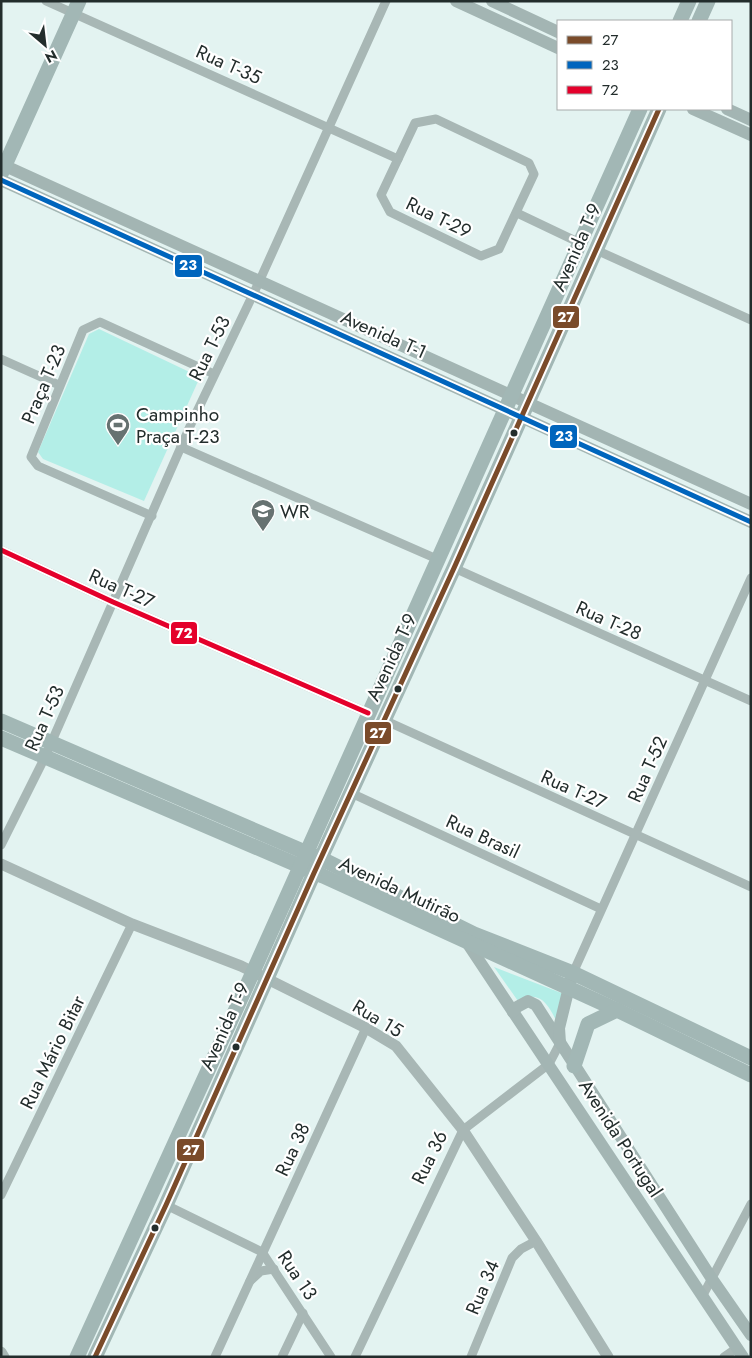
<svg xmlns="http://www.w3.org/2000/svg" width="752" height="1358" font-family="Jost,sans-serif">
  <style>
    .green { fill: #b3eee7 }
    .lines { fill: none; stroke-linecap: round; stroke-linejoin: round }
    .minor { stroke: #a8b7b5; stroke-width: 9 }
    .tertiary { stroke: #a8b7b5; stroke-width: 11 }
    .secondary { stroke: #a3b5b3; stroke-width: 12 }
    .primary { stroke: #a2b7b5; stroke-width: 15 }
    .bus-1-casing { stroke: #fff; stroke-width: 9 }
    .bus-2-casing { stroke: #fff; stroke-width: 9 }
    .bus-3-casing { stroke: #fff; stroke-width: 9 }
    .bus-1 { stroke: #7a4b2a; stroke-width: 5 }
    .bus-2 { stroke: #0065bd; stroke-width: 5 }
    .bus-3 { stroke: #e4002b; stroke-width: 5 }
    .bus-dot { fill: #232d2c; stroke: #fff; stroke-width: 2 }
    .labels { text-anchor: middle; stroke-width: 4.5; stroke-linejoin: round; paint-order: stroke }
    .street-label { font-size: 19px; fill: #232d2c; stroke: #fff }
    .poi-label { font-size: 19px; fill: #232d2c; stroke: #fff; text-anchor: start }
    .line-badge { stroke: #fff; stroke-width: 2 }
    .badge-label { font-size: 14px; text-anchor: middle; font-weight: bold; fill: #fff }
  </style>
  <rect width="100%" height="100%" fill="#e3f3f1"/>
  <!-- green -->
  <g class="green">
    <path d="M99,329L200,377L144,501L43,459L38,452L89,334Z"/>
    <path d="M494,967L564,994L558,1024C548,1005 541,989 518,1001Z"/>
  </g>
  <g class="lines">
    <!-- minor -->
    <g class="minor">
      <path d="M46,1L398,159"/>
      <path d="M436,119L529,163L534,174L499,249L481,256L390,212L381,195L415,123Z"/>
      <path d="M517,213L580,243"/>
      <path d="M596,250L751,320"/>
      <path d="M1,359L59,385"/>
      <path d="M181,447L437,559"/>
      <path d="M152,516L38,466L31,457L83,330L100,322L214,374"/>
      <path d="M1,550L113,602L368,713"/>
      <path d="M454,568L751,701"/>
      <path d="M384,720L751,887"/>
      <path d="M351,793L601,909"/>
      <path d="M1,845L45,757L191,424L259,282L386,1"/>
      <path d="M573,973L751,578"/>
      <path d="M1,1195L132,924"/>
      <path d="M166,1205L262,1252L331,1357"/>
      <path d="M250,1281L261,1271L274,1269"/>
      <path d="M702,1297L751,1204"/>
      <path d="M215,1357L366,1028"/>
      <path d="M282,1357L303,1313"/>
      <path d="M355,1357L463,1130L549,1064L560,1043"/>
      <path d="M471,1357L512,1258L521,1249L536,1241"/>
      <path d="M724,1357L737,1348"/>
    </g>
    <!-- tertiary -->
    <g class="tertiary">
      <path d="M1,864L132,924L241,966L366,1028L396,1046L463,1130L536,1241L608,1357"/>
      <path d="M1,1352L4,1357"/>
    </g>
    <!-- secondary -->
    <g class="secondary">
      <path d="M456,1L558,48"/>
      <path d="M492,1L558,32"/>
      <path d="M693,109L751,135"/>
      <path d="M727,109L751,120"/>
      <path d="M1,164L751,504"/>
      <path d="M1,180L751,522"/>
      <path d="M466,941L743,1357"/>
      <path d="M513,1012L517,1007L528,1001L536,1005L712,1279L751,1335"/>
      <path d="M560,1043L559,1028L571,979"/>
    </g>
    <!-- primary -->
    <g class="primary">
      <path d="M680,21L689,1"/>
      <path d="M699,21L708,1"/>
      <path d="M1,174L79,1"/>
      <path d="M1,721L328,862L474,934L573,973L751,1058"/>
      <path d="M1,738L323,876L617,1010L751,1075"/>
      <path d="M574,1066L588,1024L617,1010"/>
      <path d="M77,1357L253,972L640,109"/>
      <path d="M95,1357L166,1205L314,873L454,568L659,109"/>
    </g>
    <!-- bus-1 casing -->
    <g class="bus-1-casing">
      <path id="bus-1" d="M95,1357L166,1205L314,873L454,568L659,109"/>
    </g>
    <!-- bus-2 casing -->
    <g class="bus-2-casing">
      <path id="bus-2" d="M1,180L751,522"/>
    </g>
    <!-- bus-3 casing -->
    <g class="bus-3-casing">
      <path id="bus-3" d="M1,550L113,602L368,713"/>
    </g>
    <!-- bus-1 -->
    <use href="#bus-1" class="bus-1"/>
    <!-- bus-2 -->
    <use href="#bus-2" class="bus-2"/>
    <!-- bus-3 -->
    <use href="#bus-3" class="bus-3"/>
  </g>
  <!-- icons -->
  <defs>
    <g id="stadium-pin" transform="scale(1.25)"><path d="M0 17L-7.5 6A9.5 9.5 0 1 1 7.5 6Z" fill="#667271" stroke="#fff"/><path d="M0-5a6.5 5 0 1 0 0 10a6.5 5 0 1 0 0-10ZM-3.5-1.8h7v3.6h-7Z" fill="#fff"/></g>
    <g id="school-pin" transform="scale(1.25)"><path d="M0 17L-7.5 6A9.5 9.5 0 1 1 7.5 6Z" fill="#667271" stroke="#fff"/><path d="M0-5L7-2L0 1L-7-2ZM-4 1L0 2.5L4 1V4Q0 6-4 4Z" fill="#fff"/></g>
  </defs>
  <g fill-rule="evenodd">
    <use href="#stadium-pin" x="118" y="425"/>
    <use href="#school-pin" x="263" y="511"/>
  </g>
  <!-- markers -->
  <g class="bus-dot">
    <circle cx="514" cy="433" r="4.5"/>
    <circle cx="398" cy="689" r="4.5"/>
    <circle cx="236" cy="1047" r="4.5"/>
    <circle cx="155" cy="1228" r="4.5"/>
  </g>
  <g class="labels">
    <!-- street labels -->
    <g class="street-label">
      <text transform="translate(229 64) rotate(24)" y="7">Rua T-35</text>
      <text transform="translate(439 217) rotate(26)" y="7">Rua T-29</text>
      <text transform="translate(576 247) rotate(-66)" y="7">Avenida T-9</text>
      <text transform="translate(384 334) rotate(24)" y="7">Avenida T-1</text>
      <text transform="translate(209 348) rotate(-64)" y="7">Rua T-53</text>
      <text transform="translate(43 384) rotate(-67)" y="7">Praça T-23</text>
      <text transform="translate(122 588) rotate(24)" y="7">Rua T-27</text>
      <text transform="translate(609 620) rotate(24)" y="7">Rua T-28</text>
      <text transform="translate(391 657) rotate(-65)" y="7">Avenida T-9</text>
      <text transform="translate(44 718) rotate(-66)" y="7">Rua T-53</text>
      <text transform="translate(647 769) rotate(-66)" y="7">Rua T-52</text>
      <text transform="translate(574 789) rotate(24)" y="7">Rua T-27</text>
      <text transform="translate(483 836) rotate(25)" y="7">Rua Brasil</text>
      <text transform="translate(400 889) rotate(25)" y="7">Avenida Mutirão</text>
      <text transform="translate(378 1018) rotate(31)" y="7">Rua 15</text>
      <text transform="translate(224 1026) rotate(-66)" y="7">Avenida T-9</text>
      <text transform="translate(52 1052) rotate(-64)" y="7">Rua Mário Bitar</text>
      <text transform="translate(621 1138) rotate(57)" y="7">Avenida Portugal</text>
      <text transform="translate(292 1149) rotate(-65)" y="7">Rua 38</text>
      <text transform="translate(429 1157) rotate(-64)" y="7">Rua 36</text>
      <text transform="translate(298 1275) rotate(56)" y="7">Rua 13</text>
      <text transform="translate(482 1287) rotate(-67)" y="7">Rua 34</text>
    </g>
    <!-- poi labels -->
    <g class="poi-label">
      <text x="136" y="421">Campinho<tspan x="136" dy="22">Praça T-23</tspan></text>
      <text x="280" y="518">WR</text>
    </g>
  </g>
  <g class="line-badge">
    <rect x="174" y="254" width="29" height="24" rx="5" fill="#0065bd"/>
    <rect x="552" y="305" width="28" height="24" rx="5" fill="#7a4b2a"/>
    <rect x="549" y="424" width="29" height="25" rx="5" fill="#0065bd"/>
    <rect x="170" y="621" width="28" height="24" rx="5" fill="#e4002b"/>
    <rect x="364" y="721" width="28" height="24" rx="5" fill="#7a4b2a"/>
    <rect x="176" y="1138" width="29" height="24" rx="5" fill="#7a4b2a"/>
  </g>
  <g class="badge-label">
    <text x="188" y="270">23</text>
    <text x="566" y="322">27</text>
    <text x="564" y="441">23</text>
    <text x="184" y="638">72</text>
    <text x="378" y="738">27</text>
    <text x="191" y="1155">27</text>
  </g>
  <!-- border -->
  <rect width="752" height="1358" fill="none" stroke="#232d2c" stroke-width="5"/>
  <!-- legend -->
  <rect x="557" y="20" width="175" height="90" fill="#ffffff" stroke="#a7abab"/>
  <rect x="567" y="36" width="25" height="8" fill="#7a4b2a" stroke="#a7abab"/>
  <text x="602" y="45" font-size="15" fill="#232d2c">27</text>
  <rect x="567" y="61" width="25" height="8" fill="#0065bd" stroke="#a7abab"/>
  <text x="602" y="70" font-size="15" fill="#232d2c">23</text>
  <rect x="567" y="86" width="25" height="8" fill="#e4002b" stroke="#a7abab"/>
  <text x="602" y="95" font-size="15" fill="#232d2c">72</text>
  <!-- north arrow -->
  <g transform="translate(45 45) rotate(152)" stroke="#ffffff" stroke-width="4" paint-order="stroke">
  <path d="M0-4L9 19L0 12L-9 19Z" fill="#232d2c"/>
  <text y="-8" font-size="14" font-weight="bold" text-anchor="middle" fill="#232d2c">N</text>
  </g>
</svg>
